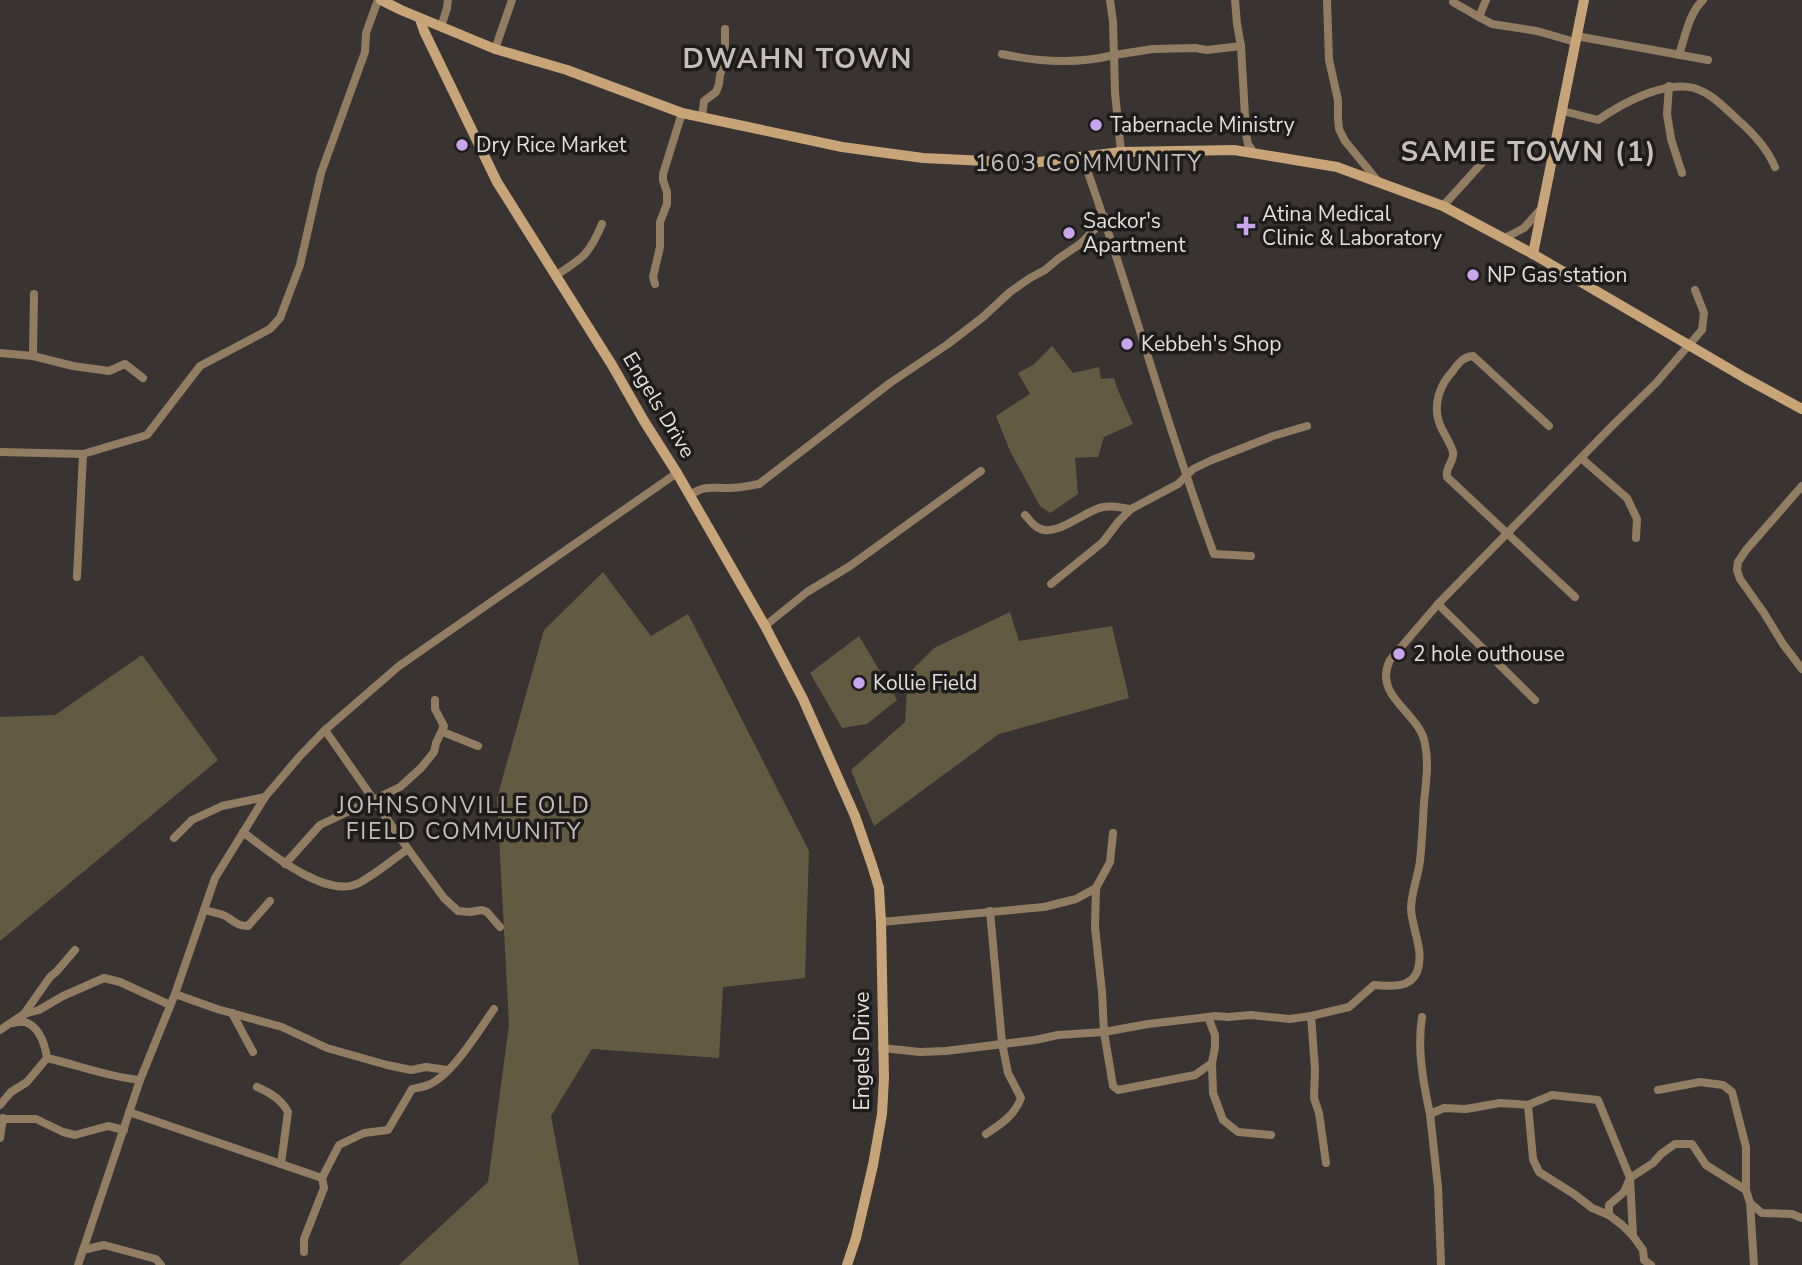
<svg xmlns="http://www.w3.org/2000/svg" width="1802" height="1265" font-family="'Nunito Sans',sans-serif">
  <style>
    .green { fill: #635b41 }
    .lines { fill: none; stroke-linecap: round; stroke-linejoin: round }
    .street { stroke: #937d62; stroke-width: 8 }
    .secondary { stroke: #c8a579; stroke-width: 10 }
    .poi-dot { fill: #c8a5ee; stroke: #1e1c1b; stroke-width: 2.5 }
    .labels { text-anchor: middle; stroke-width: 7; stroke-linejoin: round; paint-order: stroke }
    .poi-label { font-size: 21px; fill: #e2dfdd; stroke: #1e1c1b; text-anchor: start }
    .street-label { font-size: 21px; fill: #e2dfdd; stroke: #1e1c1b }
    .neighbourhood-label { font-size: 23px; letter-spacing: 2px; fill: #c5beba; stroke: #1e1c1b }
    .district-label { font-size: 28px; font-weight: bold; letter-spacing: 2px; fill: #c5beba; stroke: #1e1c1b }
  </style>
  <rect width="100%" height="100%" fill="#393431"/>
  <!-- green -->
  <g class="green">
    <path d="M1052,346L1073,373L1099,367L1101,379L1114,378L1117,388L1133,424L1104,437L1098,457L1075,458L1078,494L1050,513L1040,506L1010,451L996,416L1030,394L1018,373L1033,365Z"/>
    <path d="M603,572L651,636L688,614L809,851L805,978L723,987L719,1058L592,1049L551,1116L579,1265H399L488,1182L509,1025L497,798L544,630Z"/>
    <path d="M1010,612L1019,641L1112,626L1129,698L999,734L874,826L851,770L905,722L908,674L934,648Z"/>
    <path d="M859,636L897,700L867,724L842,728L810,673Z"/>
    <path d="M142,655L218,760L0,941V717L55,715Z"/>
  </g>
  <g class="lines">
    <!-- street -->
    <g class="street">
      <path d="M1110,0L1113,22L1114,55L1153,49L1195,48L1207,50L1241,46L1246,134L1248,144L1254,153"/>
      <path d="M1235,0L1237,24L1241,46"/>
      <path d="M1327,0L1329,60L1338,100V118L1339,129L1345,141L1377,180"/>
      <path d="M1486,0L1479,17L1492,24L1537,31L1575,42"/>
      <path d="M1453,2L1479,17"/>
      <path d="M441,27L447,8L448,0"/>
      <path d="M1576,36L1708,60"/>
      <path d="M495,49L512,0"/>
      <path d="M1002,54C1039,62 1078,64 1114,55L1115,93L1121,152"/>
      <path d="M1679,55C1685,37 1689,13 1703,0"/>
      <path d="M1669,86L1667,114L1671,139L1682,173"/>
      <path d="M1563,111L1598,120C1621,104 1664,80 1694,88C1711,93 1725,108 1738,120C1753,133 1767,148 1775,167"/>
      <path d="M702,118L704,101L716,92L719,84L720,75L725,61V29"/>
      <path d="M1082,156C1130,288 1165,423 1214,554L1251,556"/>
      <path d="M1443,206L1491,153"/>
      <path d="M1503,239L1524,228L1541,209"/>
      <path d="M555,276C583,258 589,255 602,224"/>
      <path d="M655,284L653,277L660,247V222L667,204V192L663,180V174L682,113"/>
      <path d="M0,353L33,356L73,366L109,371L125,364L143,378"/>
      <path d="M33,356L34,294"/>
      <path d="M1549,426L1473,356C1462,357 1458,364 1452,372C1440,385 1433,404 1439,422C1442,432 1450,441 1453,452C1455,461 1445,467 1447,477L1575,597"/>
      <path d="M0,452L83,454L147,435L200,366L270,329L280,318L300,265L321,173L365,52L366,33L378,0"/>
      <path d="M1581,458L1627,498L1637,519L1636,538"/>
      <path d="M1802,486L1746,550L1738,562L1737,570L1740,579L1764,613L1783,644L1802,669"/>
      <path d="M690,495C705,485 712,488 729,488C739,488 749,486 759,484L890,383L948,344L983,317L1010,292L1030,278L1045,270L1058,259L1080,244L1095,229L1104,216"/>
      <path d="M1025,515C1029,519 1032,524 1037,527C1054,540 1085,510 1103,507C1112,505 1122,508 1131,509"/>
      <path d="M77,577L83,454"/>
      <path d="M1051,584L1103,542L1119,521L1131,509L1178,484L1193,469L1212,460L1273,436L1307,426"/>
      <path d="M1438,604L1535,700"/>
      <path d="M765,626L807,592L850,566L981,471"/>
      <path d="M325,730L408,849L444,898L458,911L470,912L482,910L487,912L500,927"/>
      <path d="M443,732L478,746"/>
      <path d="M243,832C268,851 326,900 359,883C376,874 392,860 408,849"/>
      <path d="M1113,833L1110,862L1096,888L1095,927L1102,992L1104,1032L1113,1086L1118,1090L1195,1075L1212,1063"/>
      <path d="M174,838L192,820L222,806L265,797"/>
      <path d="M285,864L320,825L400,787L421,768L434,752L436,743L444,726L435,709V700"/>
      <path d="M204,910C211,912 221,913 227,917C235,922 238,926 248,926L270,901"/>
      <path d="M881,922L1044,907L1076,899L1096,888"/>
      <path d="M175,994L217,1009L282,1027L327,1048L387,1065L411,1070L426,1067L447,1070"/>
      <path d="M232,1013L253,1052"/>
      <path d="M24,1014L50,977L57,971L75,950"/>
      <path d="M1311,1016L1349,1007L1374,985C1389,986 1410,989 1417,972C1425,952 1412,929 1411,909C1411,893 1418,877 1420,861C1422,842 1423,822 1424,802C1426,783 1429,763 1425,744C1420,712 1372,697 1390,660L1438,604L1614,424L1656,383L1702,330L1704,313L1695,290"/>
      <path d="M1422,1017C1417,1049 1423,1082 1430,1114L1444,1108L1466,1109L1500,1103L1528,1105L1552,1095L1598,1100L1630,1178L1633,1236"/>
      <path d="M13,1023C14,1022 24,1022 25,1022C40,1027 45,1045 47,1058"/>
      <path d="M0,1030L24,1014L39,1010L63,996L104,978L120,982L170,1005"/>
      <path d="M882,1048L920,1052L946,1051L1035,1040L1058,1035L1104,1032L1148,1024L1208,1017"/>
      <path d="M257,1087C269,1092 282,1100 288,1112L281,1164"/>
      <path d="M1658,1090L1700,1082L1723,1085L1732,1092L1746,1147V1190"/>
      <path d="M0,1105L11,1092L27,1082L47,1058C78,1065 108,1077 140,1080"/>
      <path d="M1528,1105L1533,1159L1539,1172L1574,1194L1592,1208L1609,1215L1622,1225L1633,1236L1643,1250L1644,1260L1651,1265"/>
      <path d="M129,1112L322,1178"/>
      <path d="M1430,1114L1438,1187L1441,1265"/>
      <path d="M0,1119H36L63,1132L75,1135L108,1126L124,1130"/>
      <path d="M986,1134C1001,1124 1015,1115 1021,1098L1008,1073L1002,1043L990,911"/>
      <path d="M1271,1135L1238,1132L1223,1120L1213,1093L1212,1063L1215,1047V1035L1208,1017L1215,1016L1228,1017L1251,1015L1290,1019L1311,1016L1315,1069L1314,1098L1319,1113L1326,1163"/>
      <path d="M0,1138L3,1118"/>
      <path d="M1750,1203L1754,1265"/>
      <path d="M1609,1215V1205L1624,1192L1630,1178L1653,1163L1661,1154L1675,1144H1692L1706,1165L1746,1190L1750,1203L1762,1213L1792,1214L1802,1218"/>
      <path d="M83,1250L104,1245L156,1259L161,1265"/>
      <path d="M304,1252V1239L324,1188L322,1178L339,1145L364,1133L388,1130L412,1089C417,1088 423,1087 428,1085C452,1076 479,1030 494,1009"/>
      <path d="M78,1265L140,1080L175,994L215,878L265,797L300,756L325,730L399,666L677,473"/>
    </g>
    <!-- secondary -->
    <g class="secondary">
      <path d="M381,0L401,10L495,49L567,70L682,113L842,147L923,158L1031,163L1121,152L1234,150L1337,167L1443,206L1533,254L1745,378L1802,409"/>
      <path d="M420,19L424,31L497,182L612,365L644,421L677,473L765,626L803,699L855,816L872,865L879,888L881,922L884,1078L882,1114L873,1165L856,1238L847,1265"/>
      <path d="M1533,254L1584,0"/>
    </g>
  </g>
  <!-- markers -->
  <g class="poi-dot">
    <circle cx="1096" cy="125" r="7"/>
    <circle cx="462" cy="145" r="7"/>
    <path d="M1242.5 215.5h7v7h7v7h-7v7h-7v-7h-7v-7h7z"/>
    <circle cx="1069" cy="233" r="7"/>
    <circle cx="1473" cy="275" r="7"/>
    <circle cx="1127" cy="344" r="7"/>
    <circle cx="1399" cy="654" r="7"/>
    <circle cx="859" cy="683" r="7"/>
  </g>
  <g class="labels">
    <!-- poi labels -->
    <g class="poi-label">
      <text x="1110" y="132">Tabernacle Ministry</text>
      <text x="476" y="152">Dry Rice Market</text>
      <text x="1262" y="221">Atina Medical<tspan x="1262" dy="24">Clinic &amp; Laboratory</tspan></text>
      <text x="1083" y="228">Sackor's<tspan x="1083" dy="24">Apartment</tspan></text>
      <text x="1487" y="282">NP Gas station</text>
      <text x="1141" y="351">Kebbeh's Shop</text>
      <text x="1413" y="661">2 hole outhouse</text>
      <text x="873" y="690">Kollie Field</text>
    </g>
    <!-- street labels -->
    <g class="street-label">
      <text transform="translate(659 405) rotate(59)" y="7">Engels Drive</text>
      <text transform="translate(862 1051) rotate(-90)" y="7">Engels Drive</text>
    </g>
    <!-- neighbourhood labels -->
    <g class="neighbourhood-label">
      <text x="1089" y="171">1603 COMMUNITY</text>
      <text x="464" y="813">JOHNSONVILLE OLD<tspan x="464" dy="26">FIELD COMMUNITY</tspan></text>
    </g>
    <!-- district labels -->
    <g class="district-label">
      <text x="798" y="68">DWAHN TOWN</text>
      <text x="1529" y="161">SAMIE TOWN (1)</text>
    </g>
  </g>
</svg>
